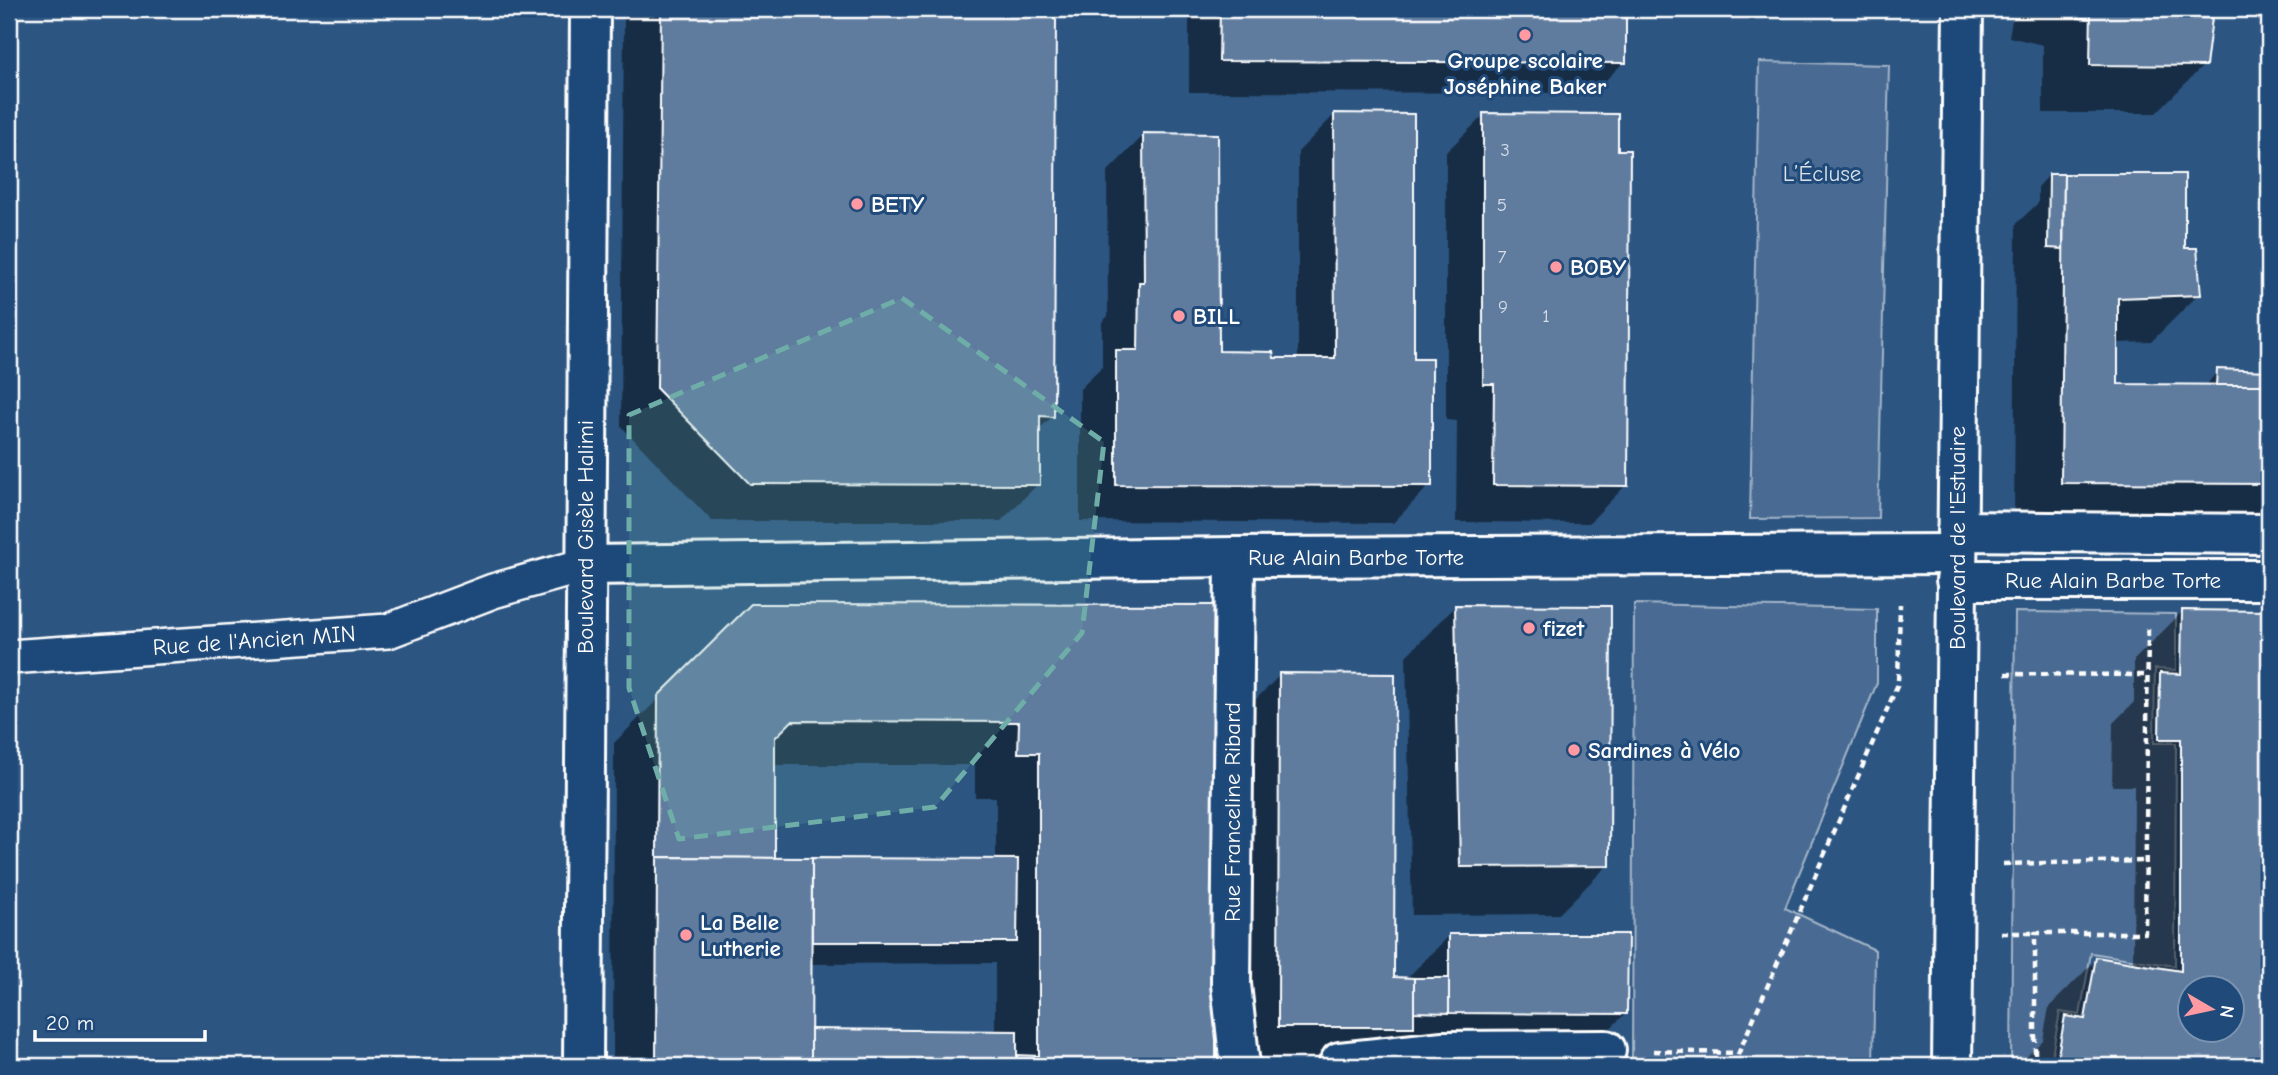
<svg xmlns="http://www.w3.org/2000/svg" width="2278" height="1075" font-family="'Comic Neue',sans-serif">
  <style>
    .green { fill: #486b92; stroke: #a4b5c8; stroke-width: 2 }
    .shadow { fill: #0007; fill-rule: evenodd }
    .building { fill: #5e7c9f; stroke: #fff; stroke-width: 2; fill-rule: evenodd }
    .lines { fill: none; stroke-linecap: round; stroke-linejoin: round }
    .lane-casing { stroke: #fff; stroke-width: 38 }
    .street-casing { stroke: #fff; stroke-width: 44 }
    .secondary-casing { stroke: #fff; stroke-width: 44 }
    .primary-casing { stroke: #fff; stroke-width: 44 }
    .path { stroke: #fff; stroke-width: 4.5; stroke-dasharray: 7 5; stroke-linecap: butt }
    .lane { stroke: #1f4a7a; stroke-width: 33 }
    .street { stroke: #1f4a7a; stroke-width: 38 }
    .secondary { stroke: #1f4a7a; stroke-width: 38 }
    .primary { stroke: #1f4a7a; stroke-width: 38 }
    .marked { fill: #6fada8; fill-opacity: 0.2; stroke: #6fada8; stroke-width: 5; stroke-dasharray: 14 9; stroke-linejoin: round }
    .poi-dot { fill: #ff9aa2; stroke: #1f4a7a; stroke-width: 2.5 }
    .labels { text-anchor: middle; stroke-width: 6; stroke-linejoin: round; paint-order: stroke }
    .number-label { font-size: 19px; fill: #d7dee7 }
    .poi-label { font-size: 23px; font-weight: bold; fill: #fff; stroke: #1f4a7a; text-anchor: start }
    .park-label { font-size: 23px; fill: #dae1e9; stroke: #1f4a7a }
    .street-label { font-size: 23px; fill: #fff; stroke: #1f4a7a }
  </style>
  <rect width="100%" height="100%" fill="#2c5582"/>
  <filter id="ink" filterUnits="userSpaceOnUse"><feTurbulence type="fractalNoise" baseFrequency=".0143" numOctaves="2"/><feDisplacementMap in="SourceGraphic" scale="14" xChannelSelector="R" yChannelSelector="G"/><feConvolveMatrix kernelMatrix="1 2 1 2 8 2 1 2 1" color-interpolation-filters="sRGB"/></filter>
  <g filter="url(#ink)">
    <!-- green -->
    <g class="green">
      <path d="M1759,62L1889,65L1878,518L1750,519Z"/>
      <path d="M1634,604L1877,609V683L1785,908L1875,950L1873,1066H1632Z"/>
      <path d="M2015,612L2176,614V670L2155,669L2154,743H2176L2175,966L2091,953L2080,1015L2060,1012L2050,1066H2011Z"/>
    </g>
    <!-- shadow -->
    <g class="shadow">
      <path d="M629,9H1042L1054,21L1053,416L1038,430V484L1001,521H712L621,426L624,14Z"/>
      <path d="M1189,9H1625L1624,62L1593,93L1189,92Z"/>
      <path d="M2014,9H2199L2197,20L2204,65L2156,113H2043V45L2009,37Z"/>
      <path d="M1335,114L1412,360L1430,485L1393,523L1080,521V389L1102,367V322L1108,316L1107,172L1144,135L1218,353L1298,359V152Z"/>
      <path d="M1484,115L1626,485L1589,523L1456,522L1457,421L1446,420V152Z"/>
      <path d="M2049,175L2183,176V250L2199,294L2151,342L2117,343V385L2206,386L2218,370L2269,371V532L2014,530L2016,224L2038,203V187Z"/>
      <path d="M752,606L1215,607L1214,1066H613L614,743ZM773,765H975V797H996V860H773ZM995,963V1033L810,1031V964Z"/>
      <path d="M1455,607L1608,865L1559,914L1412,915L1406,656Z"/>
      <path d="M2182,612L2269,613V1066H2017L2043,1040L2049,1007L2097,959L2133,965L2134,786H2112L2113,723L2134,702V660ZM2190,988H2232V1030H2190Z"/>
      <path d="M1280,675L1392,979H1406L1450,935L1626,1013L1581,1057H1406V1033L1381,1058L1248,1057L1249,706Z"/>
    </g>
    <!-- building -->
    <g class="building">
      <path d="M661,9H1044L1056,20L1054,417L1040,416V485L750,484L657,389Z"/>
      <path d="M1220,9H1626V63L1219,61Z"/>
      <path d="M2078,9H2091V19L2078,18Z"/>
      <path d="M2091,9H2201L2199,18H2212L2206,66L2090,65Z"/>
      <path d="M1334,113L1414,114V358H1432V486L1116,485V350H1138L1139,282H1144L1143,133L1218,134L1219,351L1273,352L1274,358H1335Z"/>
      <path d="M1483,113L1618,114V150H1630L1628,486L1493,485L1494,384H1483Z"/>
      <path d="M2049,174H2064L2063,249L2048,248Z"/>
      <path d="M2064,174H2185V248H2197L2201,295L2118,298V384L2269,385V484L2061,483Z"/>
      <path d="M2217,369L2269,371V385H2216Z"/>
      <path d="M751,604L1217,605L1216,1066H1017V1055L1039,1056V753H1018L1019,722L792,721L775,738V858L657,857L658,696Z"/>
      <path d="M1455,605L1611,606L1610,866L1460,867Z"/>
      <path d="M2182,610L2269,611V1066H2056L2065,1016L2085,1019L2096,957L2181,971V739H2159L2160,673L2181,674ZM2190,988H2232V1030H2190Z"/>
      <path d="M1279,673L1395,674L1394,977L1414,978V1027H1278Z"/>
      <path d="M657,857L812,858L811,1066H656Z"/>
      <path d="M812,858L1018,859L1017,942H812Z"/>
      <path d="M1449,934H1628L1627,1014L1449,1013Z"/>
      <path d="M1414,978H1449V1013L1414,1012Z"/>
      <path d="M811,1029L1017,1031V1066H811Z"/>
    </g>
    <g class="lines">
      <!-- lane casing -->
      <g class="lane-casing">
        <path id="lane" d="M9,657L388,631L493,591L585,565"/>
      </g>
      <!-- street casing -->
      <g class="street-casing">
        <g id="street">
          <path d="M1957,531L2269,534"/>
          <path d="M1235,557L1231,984L1240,1066"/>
          <path d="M585,565L1235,557L1957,554"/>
          <path d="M1956,580H2269"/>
          <path d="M1338,1066L1340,1062L1443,1051L1606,1050"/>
        </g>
      </g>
      <!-- secondary casing -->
      <g class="secondary-casing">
        <path id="secondary" d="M583,1066L590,9"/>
      </g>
      <!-- primary casing -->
      <g class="primary-casing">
        <path id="primary" d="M1952,1066L1963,9"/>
      </g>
      <!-- path -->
      <g class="path">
        <path d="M2005,674L2147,675"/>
        <path d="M2003,864L2146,861"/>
        <path d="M2001,933H2035"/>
        <path d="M1653,1051L1738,1053"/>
        <path d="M1733,1066L1898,684L1900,604"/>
        <path d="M2035,1066V933H2145L2148,629"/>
      </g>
      <!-- lane -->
      <use href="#lane" class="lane"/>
      <!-- street -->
      <use href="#street" class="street"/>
      <!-- secondary -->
      <use href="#secondary" class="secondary"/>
      <!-- primary -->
      <use href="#primary" class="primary"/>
    </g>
  </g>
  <!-- marked area -->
  <path class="marked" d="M902,298L1104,442L1082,633L935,807L679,839L629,688V415Z"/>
  <!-- markers -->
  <g class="poi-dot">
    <circle cx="1525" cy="35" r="7"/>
    <circle cx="857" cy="204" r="7"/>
    <circle cx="1556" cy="267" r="7"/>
    <circle cx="1179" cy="316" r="7"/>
    <circle cx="1529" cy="628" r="7"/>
    <circle cx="1574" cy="750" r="7"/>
    <circle cx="686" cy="935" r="7"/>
  </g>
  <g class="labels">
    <!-- number labels -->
    <g class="number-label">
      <text x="1505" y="156">3</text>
      <text x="1502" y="211">5</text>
      <text x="1502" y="263">7</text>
      <text x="1503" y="313">9</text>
      <text x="1546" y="322">1</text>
    </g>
    <!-- poi labels -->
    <g class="poi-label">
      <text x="1525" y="68" text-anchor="middle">Groupe scolaire<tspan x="1525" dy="26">Joséphine Baker</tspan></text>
      <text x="871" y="212">BETY</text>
      <text x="1570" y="275">BOBY</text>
      <text x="1193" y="324">BILL</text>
      <text x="1543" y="636">fizet</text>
      <text x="1588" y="758">Sardines à Vélo</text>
      <text x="700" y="930">La Belle<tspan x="700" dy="26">Lutherie</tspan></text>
    </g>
    <!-- park labels -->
    <g class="park-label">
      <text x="1822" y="181">L’Écluse</text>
    </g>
    <!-- street labels -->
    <g class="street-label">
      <text transform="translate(585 537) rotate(-90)" y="8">Boulevard Gisèle Halimi</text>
      <text transform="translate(1957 538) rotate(-90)" y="8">Boulevard de l'Estuaire</text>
      <text x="1356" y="565">Rue Alain Barbe Torte</text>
      <text x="2113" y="588">Rue Alain Barbe Torte</text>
      <text transform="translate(254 640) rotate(-4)" y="8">Rue de l'Ancien MIN</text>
      <text transform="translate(1232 812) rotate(-90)" y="8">Rue Franceline Ribard</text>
    </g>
  </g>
  <!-- margin -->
  <rect width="2278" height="1075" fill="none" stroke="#1f4a7a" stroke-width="35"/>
  <rect x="18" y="18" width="2243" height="1040" fill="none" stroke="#fff" stroke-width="2.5" filter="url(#ink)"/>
  <!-- north arrow -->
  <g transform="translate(2211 1009) rotate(99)"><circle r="33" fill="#1f4a7a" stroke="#7992af" stroke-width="2"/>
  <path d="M0-5L12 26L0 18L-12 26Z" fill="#ff9aa2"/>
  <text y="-10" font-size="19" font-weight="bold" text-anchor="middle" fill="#ffffff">N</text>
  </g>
  <!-- scale -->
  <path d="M35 1030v10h170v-10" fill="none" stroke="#ffffff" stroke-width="3.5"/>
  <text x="46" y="1030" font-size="21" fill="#ffffff" stroke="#1f4a7a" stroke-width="5" paint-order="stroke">20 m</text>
</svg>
